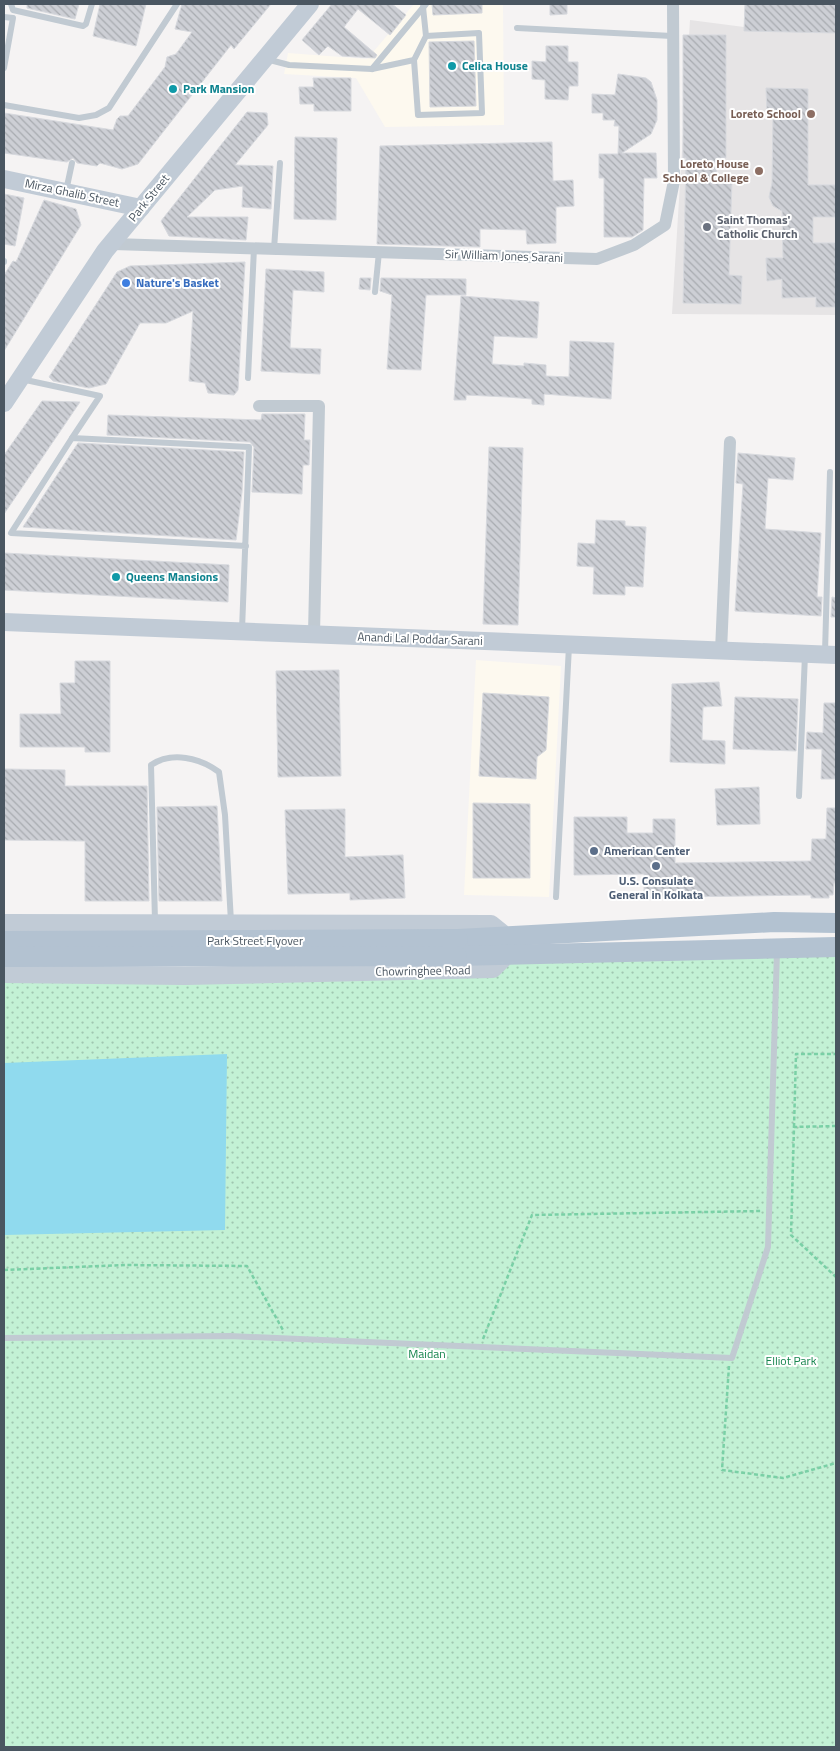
<svg xmlns="http://www.w3.org/2000/svg" width="840" height="1751" font-family="'Titillium Web',sans-serif">
  <style>
    .commercial { fill: #fdf9ef }
    .education { fill: #e6e4e5 }
    .grass { fill: url(#grass-dots) }
    .water { fill: #90daee }
    .building { fill: url(#building-back-hatch); stroke: #d7d9de }
    .lines { fill: none; stroke-linecap: round; stroke-linejoin: round }
    .path { stroke: #7ad0a6; stroke-width: 2.5; stroke-dasharray: 4 2.5; stroke-linecap: butt }
    .lane { stroke: #c1cad2; stroke-width: 6 }
    .street { stroke: #c1cad2; stroke-width: 12 }
    .secondary { stroke: #c1cbd6; stroke-width: 18 }
    .primary { stroke: #b3c2d1; stroke-width: 20 }
    .primary-bridge { stroke: #b3c2d1; stroke-width: 20 }
    .culture-dot { fill: #0f9aa8; stroke: #fff; stroke-width: 2 }
    .education-dot { fill: #8d6e63; stroke: #fff; stroke-width: 2 }
    .worship-dot { fill: #6b7280; stroke: #fff; stroke-width: 2 }
    .shop-dot { fill: #3f7fe0; stroke: #fff; stroke-width: 2 }
    .service-dot { fill: #5c6f8a; stroke: #fff; stroke-width: 2 }
    .labels { text-anchor: middle; stroke-width: 4; stroke-linejoin: round; paint-order: stroke }
    .culture-label { font-size: 12px; font-weight: bold; fill: #0d838f; stroke: #fff; text-anchor: start }
    .education-label { font-size: 12px; font-weight: bold; fill: #785e54; stroke: #fff; text-anchor: end }
    .street-label { font-size: 12px; fill: #4a5661; stroke: #fff }
    .worship-label { font-size: 12px; font-weight: bold; fill: #5b616d; stroke: #fff; text-anchor: start }
    .shop-label { font-size: 12px; font-weight: bold; fill: #366cbe; stroke: #fff; text-anchor: start }
    .service-label { font-size: 12px; font-weight: bold; fill: #4e5e75; stroke: #fff; text-anchor: start }
    .park-label { font-size: 12px; fill: #17864f; stroke: #fff }
  </style>
  <defs>
    <pattern id="grass-dots" width="8" height="8" patternUnits="userSpaceOnUse" patternTransform="scale(1.25)"><rect width="8" height="8" fill="#c3f1d5"/><path d="M2 2h.1M6 6h.1" fill="none" stroke="#a0c6b0" stroke-width="1.8" stroke-linecap="round"/></pattern>
    <pattern id="building-back-hatch" width="6" height="6" patternUnits="userSpaceOnUse" patternTransform="scale(1.25)"><rect width="6" height="6" fill="#cdcfd5"/><path d="M-1 5l2 2M0 0l6 6M5-1l2 2" fill="none" stroke="#a8abb0"/></pattern>
  </defs>
  <rect width="100%" height="100%" fill="#f5f3f3"/>
  <!-- commercial -->
  <g class="commercial">
    <path d="M414,4H503L504,125L385,127L356,78L284,74L288,53L367,59Z"/>
    <path d="M476,660L561,666L549,897L464,895Z"/>
  </g>
  <!-- education -->
  <path class="education" d="M747,4H836V315L672,314L690,20L744,27Z"/>
  <!-- grass -->
  <path class="grass" d="M836,951V1747H4V983L278,965Z"/>
  <!-- water -->
  <path class="water" d="M227,1054L225,1230L4,1235V1063Z"/>
  <!-- building -->
  <g class="building">
    <path d="M27,4H79L75,19L27,8Z"/>
    <path d="M100,4H146L136,46L93,36Z"/>
    <path d="M182,4H271L234,49L231,45L138,164L122,169L100,163L97,166L77,163L73,158L67,162L4,153V113L113,130L117,119L120,116H128L165,67L167,57L176,54L192,32L175,29Z"/>
    <path d="M332,4H392L406,15L390,35L358,9L344,27L377,55L375,58L342,56L328,46L319,55L302,40Z"/>
    <path d="M432,4H482V13L433,15Z"/>
    <path d="M550,4H567V14L550,15Z"/>
    <path d="M745,4H836V33L744,31Z"/>
    <path d="M683,35H726V158H717L716,179L732,180L729,275L742,276L741,304L683,303L686,158H683Z"/>
    <path d="M474,41L476,106L430,107L429,42Z"/>
    <path d="M546,46H568V62H578V86H569L568,100L545,99V80L532,79V61L546,62Z"/>
    <path d="M618,74L646,78L651,82L657,100V120L651,134L622,153H656L657,178H644L643,230L632,237H604V178H599V154H618L619,126H614L615,120H603V113H592V94L615,95Z"/>
    <path d="M313,78H351V111H314V104H300L299,87H314Z"/>
    <path d="M766,88L808,89V185H836V217H813V243H836V307H816V297L782,298V279L767,281L766,258H783L782,211L773,206L769,197L772,183L773,115L767,114Z"/>
    <path d="M247,112L267,113L268,125L235,165L273,166L271,209L242,207L243,186L215,190L187,217H248L246,240L169,236L161,221Z"/>
    <path d="M295,137L337,138L336,220L294,219Z"/>
    <path d="M552,142L553,181L573,180L574,206L556,207V243L527,244L526,230L480,229V247L377,244L380,146Z"/>
    <path d="M4,194L24,198L15,246L4,244Z"/>
    <path d="M44,200L76,209L81,225L4,351V275L13,261L16,262Z"/>
    <path d="M245,262L238,390L234,395L208,393L205,383L189,381L193,311L166,323H140L106,384L89,388L53,381L49,377L117,272L130,266Z"/>
    <path d="M266,269L324,272V292L293,290L290,348L321,349L320,374L261,371Z"/>
    <path d="M360,278H371L370,290L359,289Z"/>
    <path d="M381,278L466,279V295H426L421,370L387,369L392,295L380,291Z"/>
    <path d="M461,296L539,302L537,338L494,336L492,364L524,366V363L546,365V376L569,377L570,341L614,343L611,399L544,394V405L532,404V399L507,397L466,395V400H454Z"/>
    <path d="M42,401L80,402L4,514V455Z"/>
    <path d="M262,414H305L304,440H310L309,465H303L302,494L252,492L254,447L250,442L107,435L108,415L261,420Z"/>
    <path d="M78,443L244,452L242,492L236,540L23,527Z"/>
    <path d="M489,447L523,448L518,625L483,624Z"/>
    <path d="M738,453L795,458L793,480L768,478L765,529L821,533L817,597H822L821,616L735,611L743,484L736,483Z"/>
    <path d="M596,520L625,521V526L646,527L643,587L625,586V595L593,594L594,567L577,566L578,543L595,544Z"/>
    <path d="M4,553L229,565L228,602L4,590Z"/>
    <path d="M832,597L836,598V617H831Z"/>
    <path d="M75,661H110V752H85V747H20V714H61L60,683H75Z"/>
    <path d="M339,670L341,776L278,777L276,671Z"/>
    <path d="M719,682L722,706L703,707L702,740L725,741V764L670,762L672,684Z"/>
    <path d="M483,693L549,697L546,750L537,757L536,779L479,776Z"/>
    <path d="M735,697L798,699L796,751L733,749Z"/>
    <path d="M824,703H836V779H821L822,749H806L807,732L823,733Z"/>
    <path d="M4,769L65,770V786H147L149,901H85V841L4,840Z"/>
    <path d="M759,787L760,824L717,825L715,789Z"/>
    <path d="M473,803L530,804V878H473Z"/>
    <path d="M217,806L222,901H159L157,807Z"/>
    <path d="M827,808H836V883H834L833,895H829V898H811V895L675,897V899H644V874L574,875V817H627V833H653V819H675V863L811,861L812,839H826Z"/>
    <path d="M345,809V857L403,855L405,898L350,900V893L288,894L285,810Z"/>
  </g>
  <g class="lines">
    <!-- path -->
    <g class="path">
      <path d="M836,1126L794,1127L791,1235L836,1277"/>
      <path d="M794,1127L796,1054H836"/>
      <path d="M4,1270L125,1265L247,1266L283,1330"/>
      <path d="M483,1339L532,1215L761,1211"/>
      <path d="M729,1366L722,1470L783,1478L836,1463"/>
    </g>
    <!-- lane -->
    <g class="lane">
      <path d="M11,4L13,10L83,26L86,24L92,4"/>
      <path d="M423,7L426,36"/>
      <path d="M4,17L13,18L4,68"/>
      <path d="M517,28L672,36"/>
      <path d="M479,33L482,113L418,115L414,60L426,36Z"/>
      <path d="M266,59L289,65L372,69L414,60"/>
      <path d="M372,69L426,4"/>
      <path d="M4,105L79,118L96,115L109,108L177,4"/>
      <path d="M66,191L72,163"/>
      <path d="M274,249L280,163"/>
      <path d="M4,261V262"/>
      <path d="M375,292L379,252"/>
      <path d="M248,378L254,248"/>
      <path d="M21,379L100,396L72,438"/>
      <path d="M242,630L249,447L72,438L11,533L246,546"/>
      <path d="M825,653L830,472"/>
      <path d="M799,796L805,655"/>
      <path d="M556,897L569,646"/>
      <path d="M155,921L151,765C172,751 200,758 219,772L225,815L231,922"/>
      <path d="M4,1338L230,1336L732,1358L768,1247L777,951"/>
    </g>
    <!-- street -->
    <g class="street">
      <path d="M113,244L597,259L634,245L665,225L674,181L673,4"/>
      <path d="M259,406H319L314,634"/>
      <path d="M721,651L730,442"/>
    </g>
    <!-- secondary -->
    <g class="secondary">
      <path d="M4,179L141,208"/>
      <path d="M4,403L105,251L310,4"/>
      <path d="M4,622L836,655"/>
      <path d="M4,923L491,924L507,937"/>
      <path d="M4,974L185,976L493,969L506,956"/>
    </g>
    <!-- primary -->
    <g class="primary">
      <path d="M458,939L774,922L836,923"/>
      <path d="M457,956L836,947"/>
    </g>
    <!-- primary-bridge -->
    <g class="primary-bridge">
      <path d="M4,941L458,939"/>
      <path d="M4,957L457,956"/>
    </g>
  </g>
  <!-- markers -->
  <g class="culture-dot">
    <circle cx="452" cy="66" r="5"/>
    <circle cx="173" cy="89" r="5"/>
    <circle cx="116" cy="577" r="5"/>
  </g>
  <g class="education-dot">
    <circle cx="811" cy="114" r="5"/>
    <circle cx="759" cy="171" r="5"/>
  </g>
  <circle class="worship-dot" cx="707" cy="227" r="5"/>
  <circle class="shop-dot" cx="126" cy="283" r="5"/>
  <g class="service-dot">
    <circle cx="594" cy="851" r="5"/>
    <circle cx="656" cy="866" r="5"/>
  </g>
  <g class="labels">
    <!-- culture labels -->
    <g class="culture-label">
      <text x="462" y="70">Celica House</text>
      <text x="183" y="93">Park Mansion</text>
      <text x="126" y="581">Queens Mansions</text>
    </g>
    <!-- education labels -->
    <g class="education-label">
      <text x="801" y="118">Loreto School</text>
      <text x="749" y="168">Loreto House<tspan x="749" dy="14">School &amp; College</tspan></text>
    </g>
    <!-- street labels -->
    <g class="street-label">
      <text transform="translate(72 193) rotate(12)" y="4">Mirza Ghalib Street</text>
      <text transform="translate(149 198) rotate(-51)" y="4">Park Street</text>
      <text transform="translate(504 256) rotate(2)" y="4">Sir William Jones Sarani</text>
      <text transform="translate(420 639) rotate(2)" y="4">Anandi Lal Poddar Sarani</text>
      <text x="255" y="945">Park Street Flyover</text>
      <text transform="translate(423 971) rotate(-1)" y="4">Chowringhee Road</text>
    </g>
    <!-- worship labels -->
    <g class="worship-label">
      <text x="717" y="224">Saint Thomas'<tspan x="717" dy="14">Catholic Church</tspan></text>
    </g>
    <!-- shop labels -->
    <g class="shop-label">
      <text x="136" y="287">Nature's Basket</text>
    </g>
    <!-- service labels -->
    <g class="service-label">
      <text x="604" y="855">American Center</text>
      <text x="656" y="885" text-anchor="middle">U.S. Consulate<tspan x="656" dy="14">General in Kolkata</tspan></text>
    </g>
    <!-- park labels -->
    <g class="park-label">
      <text x="427" y="1358">Maidan</text>
      <text x="791" y="1365">Elliot Park</text>
    </g>
  </g>
  <!-- border -->
  <rect width="840" height="1751" fill="none" stroke="#4a5661" stroke-width="10"/>
</svg>
